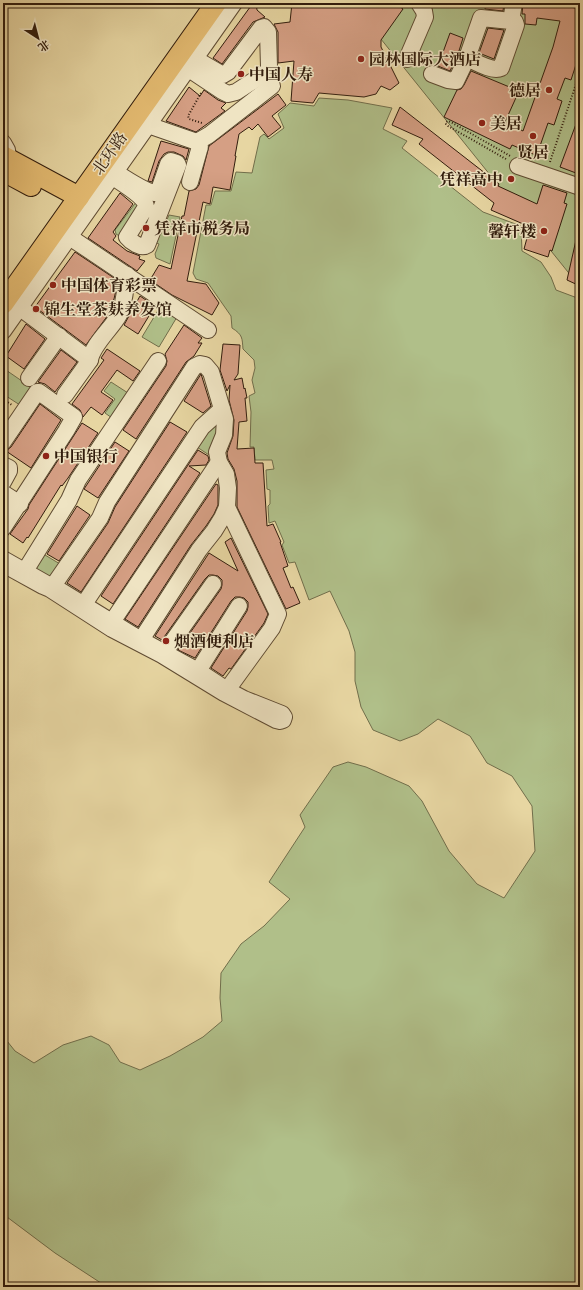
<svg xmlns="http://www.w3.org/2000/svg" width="583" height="1290" font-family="'Gentium Book Plus','Noto Serif SC',serif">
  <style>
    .green { fill: #b0bf89; stroke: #716e4b }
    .building { fill: #d59f84; stroke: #321d0d }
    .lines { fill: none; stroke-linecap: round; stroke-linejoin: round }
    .minor-casing { stroke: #5f4b32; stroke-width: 18 }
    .major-casing { stroke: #321d0d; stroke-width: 22 }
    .path { stroke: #321d0d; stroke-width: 2; stroke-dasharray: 1 2; stroke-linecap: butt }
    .minor { stroke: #efe4c3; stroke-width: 16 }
    .major { stroke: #e4bb71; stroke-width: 20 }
    .poi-dot { fill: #8f2418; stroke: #efe4c3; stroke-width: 1.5 }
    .labels { text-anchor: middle; stroke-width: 3; stroke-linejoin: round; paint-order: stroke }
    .poi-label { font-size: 16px; font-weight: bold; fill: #321d0d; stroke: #efe4c3; text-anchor: start }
    .street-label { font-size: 16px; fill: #321d0d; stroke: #efe4c3 }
  </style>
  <rect width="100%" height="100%" fill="#e7d6a2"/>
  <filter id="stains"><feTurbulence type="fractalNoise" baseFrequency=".005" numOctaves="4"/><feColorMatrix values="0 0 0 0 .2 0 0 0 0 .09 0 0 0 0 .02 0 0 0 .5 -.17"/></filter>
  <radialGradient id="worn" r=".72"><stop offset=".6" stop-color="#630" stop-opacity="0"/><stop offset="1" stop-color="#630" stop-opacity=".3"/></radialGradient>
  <!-- green -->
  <g class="green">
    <path d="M352,3H580V287Z"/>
    <path d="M319,98L348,100L392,108L383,129L407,141L402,148L483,212L521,226L522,251L541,262L551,277L556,290L580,299V1287H107L55,1253L3,1214V1036L15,1051L34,1063L63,1045L91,1036L109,1045L120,1062L140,1070L170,1056L203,1037L222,1021L220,998L221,973L241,944L264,926L290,899L269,882L305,827L300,815L333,767L348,762L366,767L409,786L422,801L449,851L477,884L504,898L535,851L532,806L512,776L487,763L470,736L438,719L418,734L400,741L373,730L361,707L355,681V652L349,631L330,591L309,600L295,562L289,563L282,545L284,542L275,521L269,523L268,506L270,504V490L267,489L266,470L274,469L272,460H255L254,447H250L251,412L249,396L255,393L252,380L255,368L254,360L243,349C242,338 243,335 232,328L231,316L208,283L196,279L193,273L206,205H211L215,191H231L236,172L252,173L260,137L264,134L269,139L284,128L278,114L288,105L290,103L314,106Z"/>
    <path d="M137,201L141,203L121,237L116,234L115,230Z"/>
    <path d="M169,215L180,217L170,264L156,258L155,254L159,244L152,241L155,233L161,234Z"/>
    <path d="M160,307L177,317L159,347L142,337Z"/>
    <path d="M3,368L35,390L23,407L3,394Z"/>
    <path d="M111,382L128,393L112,418L105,413L115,399L104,391Z"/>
    <path d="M218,416L215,459L194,445Z"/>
    <path d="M40,552L65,567L52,581L30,568Z"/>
  </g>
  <!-- building -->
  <g class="building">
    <path d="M253,3H256L257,10L265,17L253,22L222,64L213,58Z"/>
    <path d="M292,3H395L403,9L381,40V47L399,83L390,90L381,86L376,94L364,97L319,93L313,103L291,101L294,61L278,63V32L274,24L290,22Z"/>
    <path d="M486,3H504L503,11L485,9Z"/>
    <path d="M523,3H551L580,9V52L571,80L565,78L557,99L562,101L554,125L548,123L540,146L544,148L540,157L512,145L510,149L444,117L457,90L461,89L464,85L471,71L519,91L505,122L523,131L553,47L560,21L537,18L536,25L525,24V14H522Z"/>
    <path d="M488,28L504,30L494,59L479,53Z"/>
    <path d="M450,33L463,38L458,54L450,71L438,66Z"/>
    <path d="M189,87L200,96L204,90L218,100L226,103L221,108L225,111L196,132L166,121Z"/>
    <path d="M278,94L286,105L272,116L281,127L268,137L258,124L252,130L249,127L239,134L235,156H236L230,190L213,187L210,204L203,202L187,281L206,284L219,303L212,315L172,295L150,280L159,265L171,269L182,216H184L189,191L196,189L199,185L209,146Z"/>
    <path d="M400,107L499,184L498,186L537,204L543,185L567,193L564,203L567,204L552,251L550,250L548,257L524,249L530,227L491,210L494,203L419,144L423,139L392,125Z"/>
    <path d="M579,116L580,117V160L576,173L560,167Z"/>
    <path d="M161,141L189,149L186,160L183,156L174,152H168L164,154L159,161L152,182L148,181Z"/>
    <path d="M120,193L133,204L113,232L116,236L113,240L127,251L140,256L139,259L145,261L137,271L88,238Z"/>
    <path d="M576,240L580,241V286L567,280Z"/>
    <path d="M75,252L117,280L116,285L114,289L116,290L114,299L110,306L112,307L111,311L86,345L35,307Z"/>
    <path d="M140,296L155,306L138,334L124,325Z"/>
    <path d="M26,324L45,339L24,369L6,356Z"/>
    <path d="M184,325L202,338L198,343H202L194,356L186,362L136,439L123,430L166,366L167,361L165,354Z"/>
    <path d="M223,344L240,345L238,374L234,380L242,378L244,389L245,388L247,398H245L247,421L239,422L237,449L254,448L255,463H263L267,526L273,524L281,542H280L288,566L283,568L291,588L293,587L300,603L286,609L237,507V481L234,469L228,459L227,453L233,436L234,420L229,400L230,385L227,391L220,370Z"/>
    <path d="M107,349L140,371L133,381L117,370L101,392L113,400L102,415L91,407L83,417L80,410L72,404L104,360L101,358Z"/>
    <path d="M61,350L77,362L55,392L45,384L38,382Z"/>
    <path d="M201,374L202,377L211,406L203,413L184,401Z"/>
    <path d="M40,404L61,420L31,468L6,451L11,447Z"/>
    <path d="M170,422L187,432L81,592L67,583L108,523L115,507Z"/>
    <path d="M82,423L98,433L68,478L62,486L61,485L28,538L27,537L23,543L10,534L28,509L29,505Z"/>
    <path d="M115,442L129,451L98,498L84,489Z"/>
    <path d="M198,450L208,456L209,460L206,465L189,466L200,473L113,604L101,596Z"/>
    <path d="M216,484L218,485V505L214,514L206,526L191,545L138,627L125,619Z"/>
    <path d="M77,506L90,515L59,561L47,554Z"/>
    <path d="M231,538L268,614L264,623L231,669L229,668L223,676L211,668L247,611L248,607V602L244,598L240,597H235L231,601L195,658L178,650L221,589L222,585V580L218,576L213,575H209L205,579L162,640L155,636L209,553L238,571L225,542Z"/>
  </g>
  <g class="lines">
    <!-- minor casing -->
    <g class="minor-casing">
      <g id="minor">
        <path d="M467,58L481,18L511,21"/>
        <path d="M407,59L425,17L424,11L419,3"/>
        <path d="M180,63L222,91L228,94L236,92L267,72L269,67L268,32L264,27L261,28L228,72L223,75L185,53"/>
        <path d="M432,74L448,80L456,81L467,58C476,62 492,72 501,68L516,25L515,22L511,21L514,3"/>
        <path d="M148,125L197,142L200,147L199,150L190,182"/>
        <path d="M197,142L209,135L272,86"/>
        <path d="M3,143L7,150L8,158"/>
        <path d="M518,166L580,187"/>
        <path d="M102,170C112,177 146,196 146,207L127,237C131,242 141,249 147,245L178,165L177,163L171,161L168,164L159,190L155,193C142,191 119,174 106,166"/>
        <path d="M60,233L74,240L208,330"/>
        <path d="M11,301L90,360L65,395"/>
        <path d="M3,331L234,3"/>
        <path d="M90,360C92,345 112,328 119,315C125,303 125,289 127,275"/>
        <path d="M29,378L59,336"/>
        <path d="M3,442L37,392H39L74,417L66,431L3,528"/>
        <path d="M3,465L9,468V471L3,482"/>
        <path d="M3,493L20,504"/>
        <path d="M3,559L47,584L53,586L141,640L198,671L227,690L244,699L282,714L284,717L283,720L280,721L276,720L224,693L162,655L112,629L50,589L43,586L3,564"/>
        <path d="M25,571L69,500L78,480L158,361"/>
        <path d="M53,586L100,518L107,502L194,367L200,364L205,365L211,372L225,419L224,435L217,452L219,462L226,474L228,488L227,507L278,614L272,628L227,690"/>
        <path d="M84,604L202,427L222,409"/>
        <path d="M112,622L219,462"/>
        <path d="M141,640L199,550L214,531L222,518L227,507"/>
        <path d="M165,652L213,584"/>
        <path d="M198,671L239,606"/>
      </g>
    </g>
    <!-- major casing -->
    <g class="major-casing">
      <g id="major">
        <path d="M3,156L79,197"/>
        <path d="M3,171L31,186"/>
        <path d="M3,304L216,3"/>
      </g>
    </g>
    <!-- path -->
    <g class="path">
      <path d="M201,93L188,116L189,119L202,123"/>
      <path d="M506,159L448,126L446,124V122L448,121L451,122L510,156"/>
      <path d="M550,162L580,72"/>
      <path d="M3,399L12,405"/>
    </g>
    <!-- minor -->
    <use href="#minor" class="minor"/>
    <!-- major -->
    <use href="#major" class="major"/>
  </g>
  <!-- markers -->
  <g class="poi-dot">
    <circle cx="361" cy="59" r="4"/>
    <circle cx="241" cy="74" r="4"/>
    <circle cx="549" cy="90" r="4"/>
    <circle cx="482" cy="123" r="4"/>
    <circle cx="533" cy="136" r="4"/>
    <circle cx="511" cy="179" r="4"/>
    <circle cx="146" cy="228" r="4"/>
    <circle cx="544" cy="231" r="4"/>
    <circle cx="53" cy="285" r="4"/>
    <circle cx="36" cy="309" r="4"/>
    <circle cx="46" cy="456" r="4"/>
    <circle cx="166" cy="641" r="4"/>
  </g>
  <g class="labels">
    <!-- poi labels -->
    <g class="poi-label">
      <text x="369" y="65">园林国际大酒店</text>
      <text x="249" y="80">中国人寿</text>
      <text x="541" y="96" text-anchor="end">德居</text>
      <text x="490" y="129">美居</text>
      <text x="533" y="158" text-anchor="middle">贤居</text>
      <text x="503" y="185" text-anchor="end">凭祥高中</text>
      <text x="154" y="234">凭祥市税务局</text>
      <text x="536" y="237" text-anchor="end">馨轩楼</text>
      <text x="61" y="291">中国体育彩票</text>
      <text x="44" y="315">锦生堂茶麸养发馆</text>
      <text x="54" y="462">中国银行</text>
      <text x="174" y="647">烟酒便利店</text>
    </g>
    <!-- street labels -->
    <g class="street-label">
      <text transform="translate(109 153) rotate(-55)" y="6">北环路</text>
    </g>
  </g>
  <!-- margin -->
  <rect width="583" height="1290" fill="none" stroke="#e7d6a2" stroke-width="16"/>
  <rect x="4" y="4" width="575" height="1282" fill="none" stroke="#321d0d" stroke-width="2"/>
  <rect x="8" y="8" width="567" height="1274" fill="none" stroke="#321d0d"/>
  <!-- north arrow -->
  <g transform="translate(38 38) rotate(144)" stroke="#efe4c3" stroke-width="3" paint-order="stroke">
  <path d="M0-3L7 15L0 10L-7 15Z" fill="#321d0d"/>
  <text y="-6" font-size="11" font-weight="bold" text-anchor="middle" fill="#321d0d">北</text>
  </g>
  <rect width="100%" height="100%" filter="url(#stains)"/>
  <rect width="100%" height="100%" fill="url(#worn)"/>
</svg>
